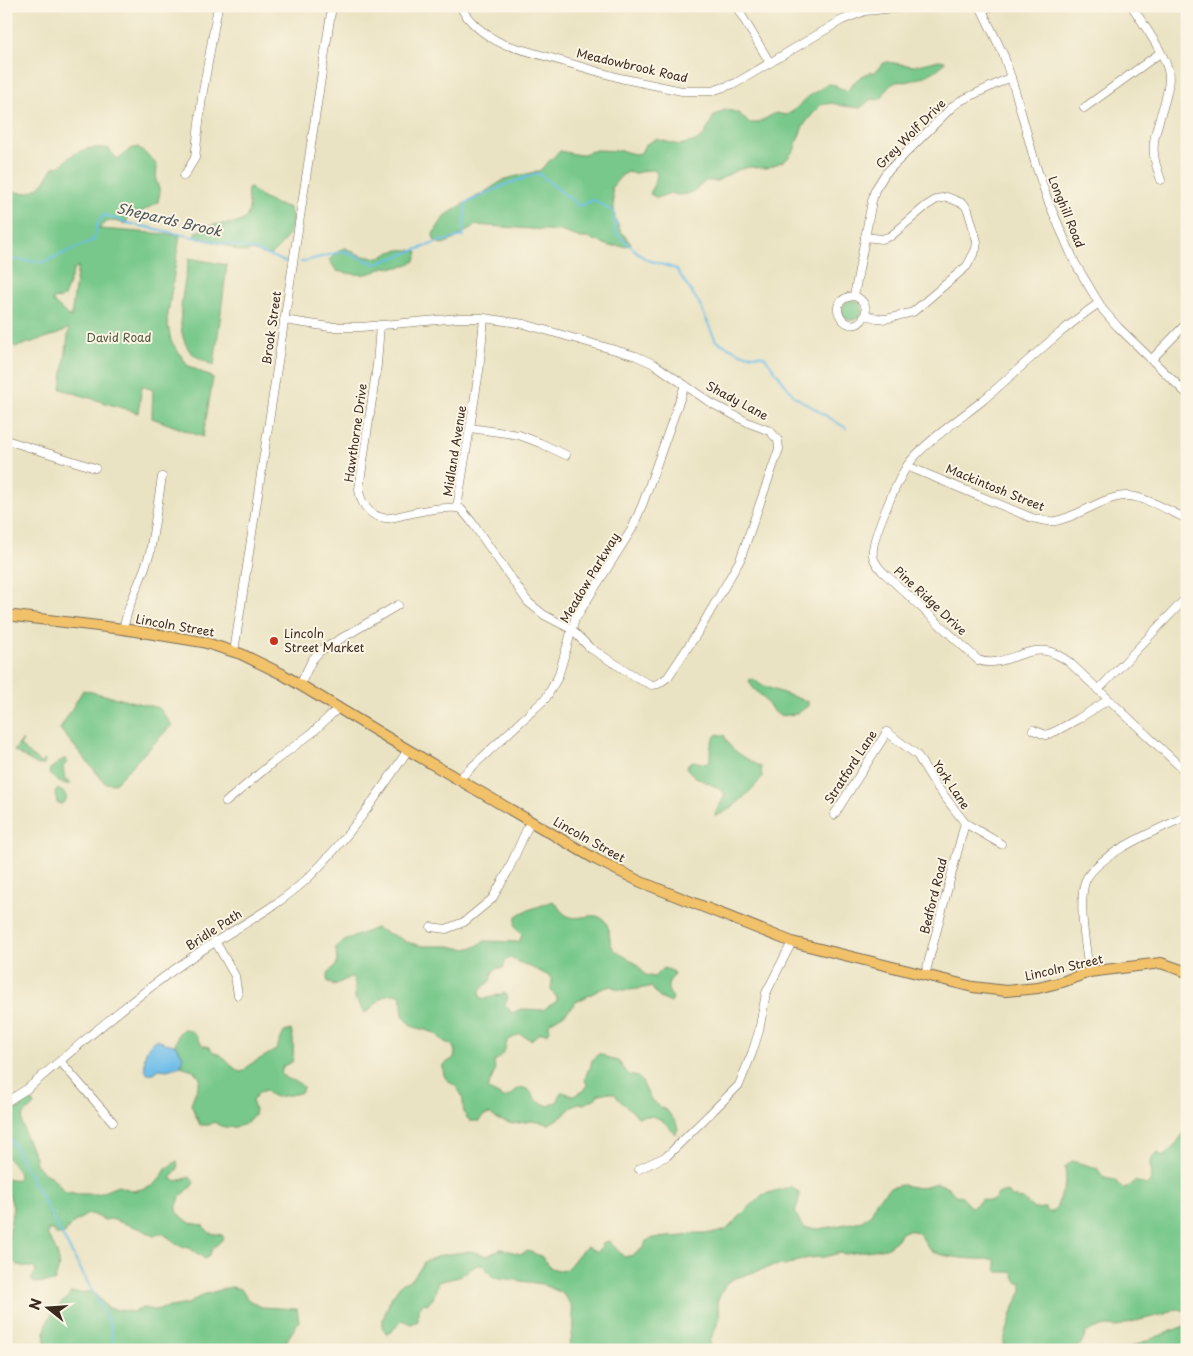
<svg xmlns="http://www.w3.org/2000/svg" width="1193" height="1356" font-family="'Playpen Sans',sans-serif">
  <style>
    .green { fill: #77c88a; stroke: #597954; fill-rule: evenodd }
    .water { fill: #6ebee9; stroke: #547484 }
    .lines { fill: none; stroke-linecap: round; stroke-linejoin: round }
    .stream { stroke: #6ebee9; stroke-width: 2 }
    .minor-casing { stroke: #786b58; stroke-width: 9 }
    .major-casing { stroke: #786b58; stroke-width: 12 }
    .minor { stroke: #fff; stroke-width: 8 }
    .major { stroke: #f2c26a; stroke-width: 10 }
    .poi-dot { fill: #c8321e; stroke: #fcf5e5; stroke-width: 2 }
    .labels { text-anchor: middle; stroke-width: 4; stroke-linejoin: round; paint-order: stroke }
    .street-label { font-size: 12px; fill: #3b2a1e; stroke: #fcf5e5 }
    .park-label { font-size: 12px; fill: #4d593e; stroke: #fcf5e5 }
    .poi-label { font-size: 12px; fill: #3b2a1e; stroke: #fcf5e5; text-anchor: start }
    .water-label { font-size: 14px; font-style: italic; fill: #4a565b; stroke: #fcf5e5 }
  </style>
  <rect width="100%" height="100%" fill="#fcf5e5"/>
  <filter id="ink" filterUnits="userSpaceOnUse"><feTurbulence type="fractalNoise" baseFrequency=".02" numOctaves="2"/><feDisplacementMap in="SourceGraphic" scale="10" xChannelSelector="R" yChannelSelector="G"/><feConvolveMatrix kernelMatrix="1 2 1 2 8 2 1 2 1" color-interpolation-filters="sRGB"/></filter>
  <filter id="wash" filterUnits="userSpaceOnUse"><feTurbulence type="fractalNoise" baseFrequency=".0096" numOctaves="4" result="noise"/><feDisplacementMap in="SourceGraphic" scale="20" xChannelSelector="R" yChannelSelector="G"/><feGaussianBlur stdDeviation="1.12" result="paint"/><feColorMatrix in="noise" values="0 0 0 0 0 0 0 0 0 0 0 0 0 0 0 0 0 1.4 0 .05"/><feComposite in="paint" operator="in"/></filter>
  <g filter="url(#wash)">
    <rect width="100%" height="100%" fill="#eae3c3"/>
    <!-- green -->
    <g class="green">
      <path d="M939,60L945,61C939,72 921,78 910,81C905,83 899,80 894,83C887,87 885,92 882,98L877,100L871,99L860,108L843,106L832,103L820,105L803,126L796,144L795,149L786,160L767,168L749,167L737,170L717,181H706L695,190L687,194L678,195L670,193L657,198L650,194L657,176L656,171C647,167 637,176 628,172L621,176L612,187L615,218L620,230L631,244L625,246H610L589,238H581L560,231L476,225L453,240L443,244L438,243L434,240L433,234L445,216L455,209L485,192L505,179L539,171L560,151L580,155L596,150L623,151L634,154L641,153L645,145L656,139L679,145L697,141L704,135L714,116L726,109L740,114L749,123H757L776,113L786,115L792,112L809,96L828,84L836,85L837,87L848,91L852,84L859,78L865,74L875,72L882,64L887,62L913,66Z"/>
      <path d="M138,147L153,160L157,166L156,181L160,191L158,202L141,212L131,214L128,217L126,224C115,221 106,218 99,229L180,235L167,320L171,341L187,365L213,378L203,437L152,418L153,390L142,386L138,413L61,389L69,328L58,334L16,347L6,341V180L12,191C34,198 44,184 54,167L61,166C73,151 90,145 109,149C120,165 119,158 129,150C132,148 135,148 138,147ZM78,266L71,317V318L53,302L54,298L59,299L64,297L74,269Z"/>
      <path d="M251,188C261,199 274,205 288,207C300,225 284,243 271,255H265L252,250L245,252L239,251L222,244L196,238L194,233C200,231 206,226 213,225C225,222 247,228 249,209C250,202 246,196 248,189Z"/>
      <path d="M346,248C357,255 370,260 384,256C386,255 388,253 390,252C400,249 408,249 418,252L415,261C405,266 396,269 384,267C368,277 355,275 337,271L329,260L339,250Z"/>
      <path d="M189,258L227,265L214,366C207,362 195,357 190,351C172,329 185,285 189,258Z"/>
      <circle cx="852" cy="310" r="10"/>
      <path d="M753,679L761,685L808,702V706L796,714L780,716C772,711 770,706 764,699C758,692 752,689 749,680Z"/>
      <path d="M83,690L159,708L172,725L114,784L105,783L60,729Z"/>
      <path d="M717,734L725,736C727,750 750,760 761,767L762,777C754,789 729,813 715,816C717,806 723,802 725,794C715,782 696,783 687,768L688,764L693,761L706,764L710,760C710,750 710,741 717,734Z"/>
      <path d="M22,740L23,741L20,746L40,763L45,760L44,765H38L14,751Z"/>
      <path d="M64,759H66L67,763L63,766L65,781H70V785L59,782L49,774L50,769Z"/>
      <path d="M57,789L63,792L66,796V800L62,804L57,803L55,792Z"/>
      <path d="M552,901L556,903C570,931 589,908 603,919C612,927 607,939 613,948C618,954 629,958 635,963C639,966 642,971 645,975L654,977L663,968L673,971L674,975C667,983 665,990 673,997L671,1003L660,998L651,987C638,988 623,994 611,986L601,989L576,1002L566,1013L551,1022L549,1024L550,1031L548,1033H540L531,1040L520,1034L507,1041C505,1051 504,1056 494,1061L495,1071L487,1089L504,1098L512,1095L518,1088C530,1086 531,1094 537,1101C540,1103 545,1104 549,1106L558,1101L560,1094L563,1092L573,1096L584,1091L587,1085L585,1079L588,1070L590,1069L592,1060L598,1054H602L609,1059L618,1061L629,1075L638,1077L641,1080L652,1101L668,1112L676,1123L678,1129L675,1134C662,1119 658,1114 638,1117C631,1109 620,1103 615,1094L608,1092L597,1095L596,1098L584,1104L579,1103L572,1107L561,1117L549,1124L532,1121L513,1124L499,1120L490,1114L483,1116L479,1121H470C459,1110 466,1105 461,1094C454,1079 442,1085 443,1065L454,1058L455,1051L452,1045L443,1041L435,1033L411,1026L403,1015L401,995C381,990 379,1004 365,1013L355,999V984L353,978H349L334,985L328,982L327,978L328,973L337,964L336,947C344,939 363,934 375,928L400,938L406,942L422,946H449L464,949L475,947L485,941L519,942L522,935L515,926L516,916C527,909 540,907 552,901ZM510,958C516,961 550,975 551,978C553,981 551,986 551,990L557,998V1001L543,1010L521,1009L512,1013L505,1005L508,997L505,993L485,999L480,997V990L491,980L493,971L498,968H503L506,960Z"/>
      <path d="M183,1029C193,1029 197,1037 202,1045L209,1047C213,1053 218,1053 223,1057C229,1063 233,1068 240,1072L244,1071L249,1065L276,1050L284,1032L291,1030C294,1037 294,1055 292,1062L283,1066L281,1074C289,1082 297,1079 303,1087L302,1092C297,1094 294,1094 289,1095C276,1096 277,1101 265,1090L258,1093L252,1101L255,1109L254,1116L249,1119L247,1123C237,1128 224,1130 214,1122L209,1125H200L191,1105C193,1095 199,1087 200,1078L193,1070L181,1066L183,1056L175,1045L179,1033Z"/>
      <path d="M26,1100H32L34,1105L23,1116L22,1123L26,1138L35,1157L36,1164L44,1173L52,1177L64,1191L78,1194H98L118,1186L134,1191L152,1186L160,1179L166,1169L177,1161L178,1168L171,1179L177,1181L190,1177L194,1182L192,1186L180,1197L176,1209L177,1213L190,1223L202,1225L210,1233L222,1235L224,1238L212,1249L210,1254L205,1259L191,1249L176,1244L171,1239L162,1233L153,1236L144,1230L111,1219L105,1220L92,1214L86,1215L72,1224L63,1235H56L53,1230H48L47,1234C58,1253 63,1261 54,1282L34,1283L31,1280L36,1271L34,1268L17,1265L12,1260L8,1251L7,1246L13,1207L9,1194L6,1193V1178L17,1180L19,1177L18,1170L6,1156V1111L12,1107L21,1109L22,1102Z"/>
      <path d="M1187,1129V1311L1175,1309L1165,1314L1127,1323L1117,1327L1108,1326L1094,1328L1086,1333L1081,1344L1076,1348L1068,1350H1004L1003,1344L1015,1304L1022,1291V1283L1017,1282L1012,1272H998L996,1268V1261L993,1259C979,1260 946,1258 934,1252C920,1245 926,1224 900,1233L896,1241L886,1248L846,1254L840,1253L824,1257L808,1258L786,1265L772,1266L733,1279L726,1284L717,1301L720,1317L710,1341V1350H569L574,1323L571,1305L562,1293L542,1284L493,1277L483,1265H477L459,1277L438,1282L433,1299L427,1304L424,1303L418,1309V1321L411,1324L402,1320L392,1331L387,1334L383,1328V1319L391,1298L401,1284L412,1279L425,1261L442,1255L471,1251L487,1256L501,1249L521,1254L528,1251L541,1256L551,1268L563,1271C573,1265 576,1254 587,1247L598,1252L604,1242L609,1241L624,1257L634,1255L644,1247L646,1241L654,1238L684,1236L695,1233H715L726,1230L762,1195L778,1190L791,1187L799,1192V1200L795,1212L801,1224L805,1228L820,1229L862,1221L872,1213L876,1201L889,1188L902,1185L919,1188L937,1183L948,1187L955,1195L962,1197L969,1206L973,1207L982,1199L989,1201L994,1200L998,1194L1003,1192L1009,1193L1012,1197L1023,1199L1034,1209L1045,1208L1048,1212H1053L1056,1209L1066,1182L1065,1167L1072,1161L1097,1168L1104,1178L1115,1180L1119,1186L1125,1189L1135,1181L1146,1185L1150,1183C1152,1173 1149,1166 1153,1156L1158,1153L1163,1156C1172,1152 1180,1137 1187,1129Z"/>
      <path d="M231,1287L241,1289L247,1299L261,1307L297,1309L299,1321L287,1340L286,1350H47C39,1330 52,1308 68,1298L70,1293L93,1292L108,1308L132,1312L143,1308L153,1310L188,1304L202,1295Z"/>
      <path d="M1187,1325V1350H1123Z"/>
    </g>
    <!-- water -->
    <path class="water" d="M157,1039L165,1043L175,1045L183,1056L181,1066L167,1070L159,1069L154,1073L147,1074C142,1061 144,1046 157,1039Z"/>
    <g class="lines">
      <!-- stream -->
      <g class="stream">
        <path d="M6,259L44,262L94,240L98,222L104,215L127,223L255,250L286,262"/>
        <path d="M301,262L344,251L376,264L438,242L463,236L466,203L505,185L538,173L579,206L594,200L614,212L616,233L645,259L676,269L699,303L716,341L743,354L764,356L794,396L846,428"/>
        <path d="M6,1131L110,1324L114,1350"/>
      </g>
    </g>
  </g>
  <g filter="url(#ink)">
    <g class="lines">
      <!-- minor casing -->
      <g class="minor-casing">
        <g id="minor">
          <path d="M460,6C470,24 484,35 503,44L620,78L682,91H712L736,83L842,20L865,11L916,6"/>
          <path d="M736,6L770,63"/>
          <path d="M978,6L982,10L1004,56L1016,94L1036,166L1048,201L1075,263L1103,310L1118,327L1187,394"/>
          <path d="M1132,6C1142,23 1164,52 1168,70C1173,89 1156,122 1154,142C1152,156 1157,168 1161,180"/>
          <path d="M982,10L993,6"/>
          <path d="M1084,108L1160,53"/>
          <path d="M184,176L195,158L202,97L218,6"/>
          <path d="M865,237L882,239L891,236L926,206L937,199L947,197L964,204L968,210L977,241L976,249L967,266L913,312L886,319L877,318L865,315"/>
          <path d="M854,296C863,299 869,308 864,317C850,341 819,300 854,296L872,201L875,190L885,174L952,107L960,101L1011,77"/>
          <path d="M1099,303C1057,332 1021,368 982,401C961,418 921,445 907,466C898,480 870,540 873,555C873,561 878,566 882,571L978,660C1000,669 1024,647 1047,651C1056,653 1062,657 1069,662L1187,773"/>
          <path d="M284,320L330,327H361L459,318H484L524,324L636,356L654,364L711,403L749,423L770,431L778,440L779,449L740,560L700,629L668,677L658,684L652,685L641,680L590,648L571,629L544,615L528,602L471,521L461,509L457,508L479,371L484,318"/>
          <path d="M380,325L377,365L359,489C360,503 370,517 385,518C392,519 401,515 408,514C425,510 440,507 457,508"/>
          <path d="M1151,360L1187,323"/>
          <path d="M470,428L519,435L540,443L566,455"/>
          <path d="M6,440L95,468"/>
          <path d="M907,466L1032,518C1040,520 1047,522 1055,521C1079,517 1107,494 1129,496C1148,498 1169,511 1187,519"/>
          <path d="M123,629L129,607L144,570L150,553L162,477"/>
          <path d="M234,652L332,6"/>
          <path d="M300,685L312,660L320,651L398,605"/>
          <path d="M1098,690L1187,597"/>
          <path d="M1033,730L1046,735L1056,731L1078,719L1108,700"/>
          <path d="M458,780L546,698L558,677L575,619L632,529L643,503L685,385"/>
          <path d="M226,802L272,763L312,733L338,708"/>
          <path d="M834,815L887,732L917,755L935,784L965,823L1001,844"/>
          <path d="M431,927L446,929L464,922L492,899L507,873L530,822"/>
          <path d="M215,941L235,976L238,995"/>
          <path d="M1089,972C1086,946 1079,911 1084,885C1091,856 1161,828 1187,816"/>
          <path d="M925,975L965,823"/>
          <path d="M60,1061L113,1122"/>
          <path d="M6,1102L27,1089C81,1043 134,997 192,957C231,930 274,910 308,878C347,840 378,795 408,750"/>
          <path d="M639,1169L667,1156L739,1085L752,1053L759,1031L766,993L792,942"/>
        </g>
      </g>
      <!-- major casing -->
      <g class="major-casing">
        <path id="major" d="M6,615L123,629L203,642L241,654L282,674L408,750L597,860L641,882L792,942L973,987L1006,991L1038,988L1062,982L1089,972L1161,963L1187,972"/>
      </g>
      <!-- minor -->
      <use href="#minor" class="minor"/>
      <!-- major -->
      <use href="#major" class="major"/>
    </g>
  </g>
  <!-- markers -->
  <circle class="poi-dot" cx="274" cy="641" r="5"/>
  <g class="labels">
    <!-- street labels -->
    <g class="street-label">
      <text transform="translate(632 66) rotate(13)" y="4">Meadowbrook Road</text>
      <text transform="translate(911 134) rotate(-45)" y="4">Grey Wolf Drive</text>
      <text transform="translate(1066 212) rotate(68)" y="4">Longhill Road</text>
      <text transform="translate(272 328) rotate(-82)" y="4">Brook Street</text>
      <text transform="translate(737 401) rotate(28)" y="4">Shady Lane</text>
      <text transform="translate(356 433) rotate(-82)" y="4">Hawthorne Drive</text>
      <text transform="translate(455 451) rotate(-81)" y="4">Midland Avenue</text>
      <text transform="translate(995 488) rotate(22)" y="4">Mackintosh Street</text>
      <text transform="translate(590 578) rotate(-59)" y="4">Meadow Parkway</text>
      <text transform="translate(930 601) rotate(43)" y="4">Pine Ridge Drive</text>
      <text transform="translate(175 626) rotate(10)" y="4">Lincoln Street</text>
      <text transform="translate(851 767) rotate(-57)" y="4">Stratford Lane</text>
      <text transform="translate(951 785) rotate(56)" y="4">York Lane</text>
      <text transform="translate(589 840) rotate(29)" y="4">Lincoln Street</text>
      <text transform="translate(934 896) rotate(-76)" y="4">Bedford Road</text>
      <text transform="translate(214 930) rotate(-33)" y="4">Bridle Path</text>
      <text transform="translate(1064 968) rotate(-13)" y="4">Lincoln Street</text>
    </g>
    <!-- park labels -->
    <g class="park-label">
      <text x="119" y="342">David Road</text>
    </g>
    <!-- poi labels -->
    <g class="poi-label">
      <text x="284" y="638">Lincoln<tspan x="284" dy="14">Street Market</tspan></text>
    </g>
    <!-- water labels -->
    <g class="water-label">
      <text transform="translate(169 220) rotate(13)" y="5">Shepards Brook</text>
    </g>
  </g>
  <!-- margin -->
  <rect width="1193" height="1356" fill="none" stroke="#fcf5e5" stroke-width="25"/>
  <!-- north arrow -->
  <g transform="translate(48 1308) rotate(287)" stroke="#fcf5e5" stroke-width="4" paint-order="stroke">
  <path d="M0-4L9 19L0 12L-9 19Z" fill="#3b2a1e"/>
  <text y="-8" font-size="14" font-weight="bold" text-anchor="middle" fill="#3b2a1e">N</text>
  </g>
</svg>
